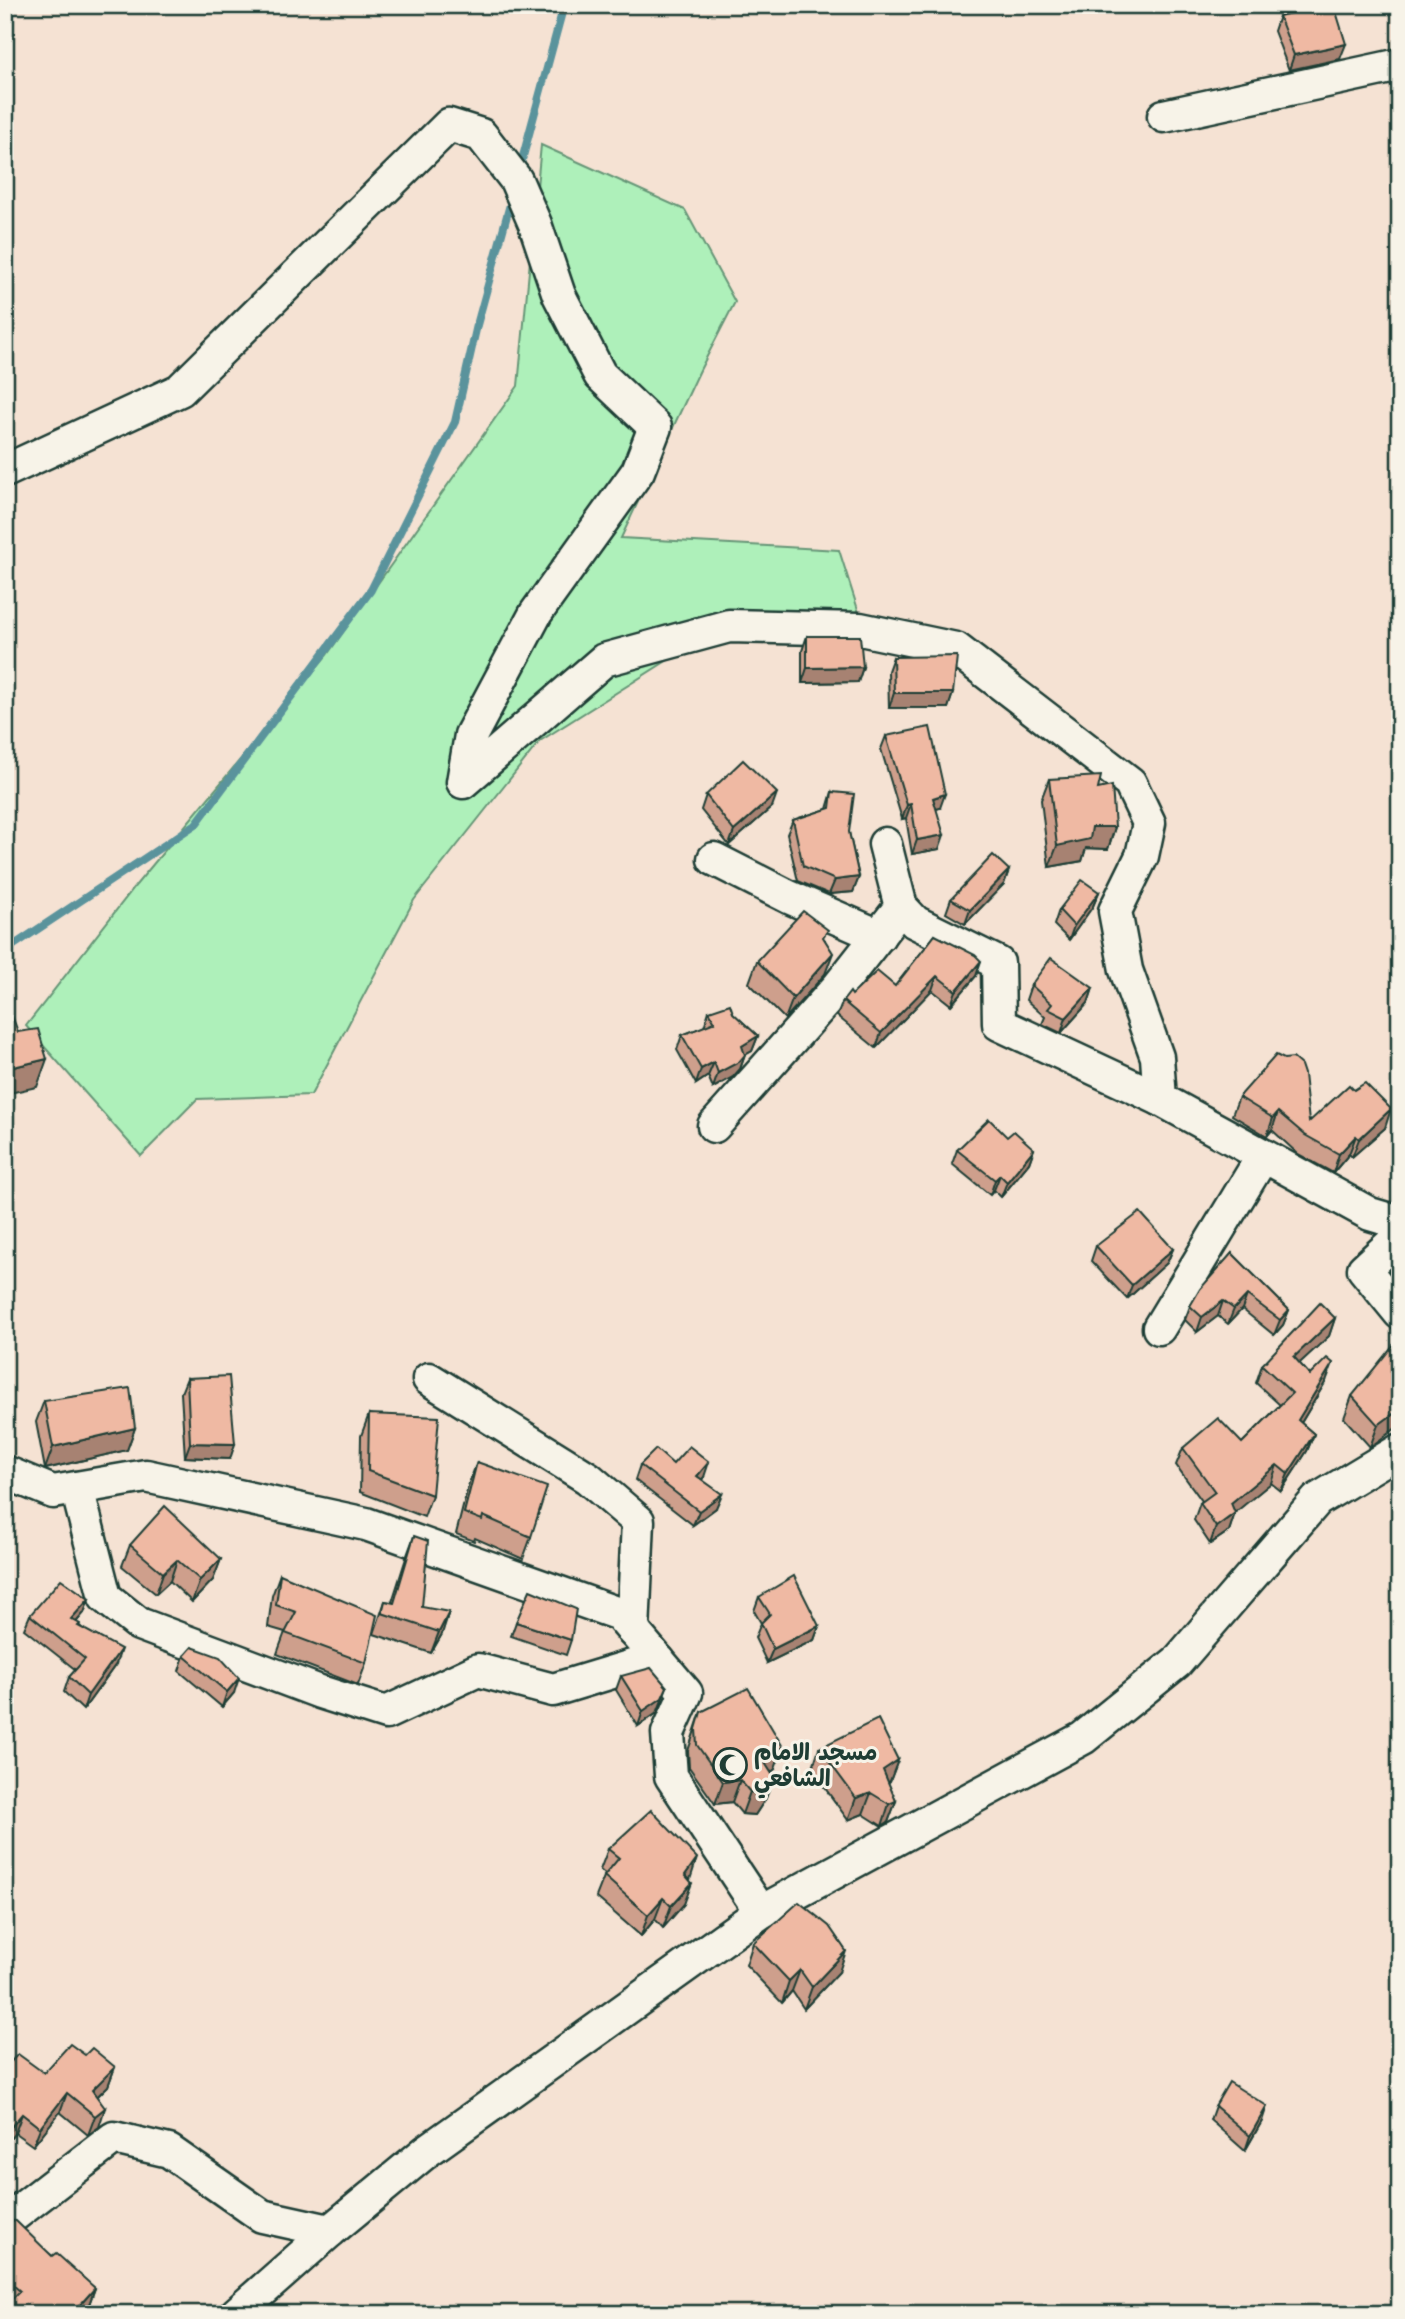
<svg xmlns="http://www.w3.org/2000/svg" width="1405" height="2319" font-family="Mali,'Playpen Sans Arabic',sans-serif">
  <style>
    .green { fill: #aef0ba; stroke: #669677; stroke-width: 2 }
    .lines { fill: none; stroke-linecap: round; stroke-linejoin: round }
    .stream { stroke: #5a939c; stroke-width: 8 }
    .minor-casing { stroke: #1f3d34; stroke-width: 37 }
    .minor { stroke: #f7f3e8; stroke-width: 32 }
    .wall { fill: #ce9f8c; stroke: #1f3d34; stroke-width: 2 }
    .shaded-wall { fill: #a78272; stroke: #1f3d34; stroke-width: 2 }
    .building { fill: #efb9a3; stroke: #1f3d34; stroke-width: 2 }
    .labels { text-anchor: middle; stroke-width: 6; stroke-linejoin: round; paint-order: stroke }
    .poi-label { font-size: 23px; font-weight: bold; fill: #1f3d34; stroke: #f7f3e8; text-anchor: start }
  </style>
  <rect width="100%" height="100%" fill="#f5e2d3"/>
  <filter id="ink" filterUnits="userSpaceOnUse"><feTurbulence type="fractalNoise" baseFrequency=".0143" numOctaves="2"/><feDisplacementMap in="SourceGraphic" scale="14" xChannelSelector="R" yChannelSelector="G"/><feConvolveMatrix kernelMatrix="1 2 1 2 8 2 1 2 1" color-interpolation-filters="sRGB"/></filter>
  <g filter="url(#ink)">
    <!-- green -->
    <path class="green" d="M541,145L685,210L735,302L700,370L621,538L839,550L860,616L695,643L540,741L414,900L311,1095L197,1099L141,1156L26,1026L136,885L327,655L518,386Z"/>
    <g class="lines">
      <!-- stream -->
      <g class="stream">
        <path d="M519,171L564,5"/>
        <path d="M5,951L196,824L371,590L455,422L477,325L512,197"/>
      </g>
      <!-- minor casing -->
      <g class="minor-casing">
        <g id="minor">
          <path d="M1164,116L1400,65"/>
          <path d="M5,471L180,390L449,125L481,135L516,180L535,224L559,295L600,375L655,427L638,471L536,613L471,735L463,782L604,660L729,626L860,629L956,649L1130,783L1149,823L1142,856L1115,911L1126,970L1157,1057L1160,1099L1370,1214L1400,1223"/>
          <path d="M885,844L901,907L915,922L998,963L999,1024L1160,1099"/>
          <path d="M714,859L789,897L879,936"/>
          <path d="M714,1126L839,986L901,907"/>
          <path d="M1400,1236L1364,1269L1400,1313"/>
          <path d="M1159,1328L1263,1156"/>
          <path d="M429,1379L588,1478L638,1521L633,1631"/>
          <path d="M5,1472L53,1492L146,1476L366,1524L619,1614L686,1693L668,1733L671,1776L761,1912"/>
          <path d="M77,1488L105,1597L139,1624L320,1692L386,1713L478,1670L553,1690L632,1666L659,1661"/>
          <path d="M5,2222L114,2138L169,2151L262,2216L330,2231"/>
          <path d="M236,2314L330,2231L427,2151L761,1912L1083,1738L1177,1662L1317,1500L1400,1450"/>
        </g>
      </g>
      <!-- minor -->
      <use href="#minor" class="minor"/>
    </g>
    <!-- wall -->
    <g class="wall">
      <path d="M1279,16L1340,59L1289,70L1274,31Z"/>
      <path d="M807,636L863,667L858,682L802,683V651Z"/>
      <path d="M893,657L953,693L948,708H889L888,671Z"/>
      <path d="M886,736L940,808L936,809L939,849L912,854L906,818L902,819L881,749Z"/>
      <path d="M1049,779L1098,789L1115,827L1108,849L1086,848L1082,861L1049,867L1041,800Z"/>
      <path d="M832,792L849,832L859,877L853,892L829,894L798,881L787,834L793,820L827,809Z"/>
      <path d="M706,795L772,807L729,845L701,810Z"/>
      <path d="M1009,870L1004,884L965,924L946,913L951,899Z"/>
      <path d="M1099,892L1093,906L1069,940L1054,925L1059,910Z"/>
      <path d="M935,935L976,976L951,1005L932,990L876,1048L837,1016L843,1001L852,995L895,986Z"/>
      <path d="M825,940V974L785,1019L749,983L757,961Z"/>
      <path d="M1031,985L1093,988L1088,1003L1061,1033L1042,1024L1045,1017L1026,1000Z"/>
      <path d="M709,1011L733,1013L758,1036L752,1051L745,1055L740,1069L733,1077L713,1088L708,1076L696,1084L677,1050L682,1035L704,1027Z"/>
      <path d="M1239,1097L1309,1122L1385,1128L1352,1157L1349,1154L1333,1173L1298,1154L1272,1130L1267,1136L1232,1115Z"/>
      <path d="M1007,1137L1034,1149L1029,1163L1001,1197L994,1190L990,1195L952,1164L957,1150Z"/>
      <path d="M1096,1246L1173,1249L1167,1263L1127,1299L1091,1261Z"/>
      <path d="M1232,1253L1289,1310L1283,1325L1274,1335L1242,1309L1228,1324L1218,1316L1197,1332L1185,1320L1190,1306Z"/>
      <path d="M1400,1260V1283L1393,1276Z"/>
      <path d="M1335,1318L1329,1336L1299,1363L1310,1375L1326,1381L1301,1423L1314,1434L1307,1451L1281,1491L1271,1483L1235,1512L1229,1531L1210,1544L1194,1520L1200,1503L1202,1501L1176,1465L1183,1448L1242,1443L1280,1405L1256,1383L1262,1365Z"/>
      <path d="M1400,1348V1425L1370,1447L1344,1418L1352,1396Z"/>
      <path d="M187,1378L230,1459L185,1457L181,1393Z"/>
      <path d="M44,1401L135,1428L127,1450L45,1469L36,1422Z"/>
      <path d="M369,1414L432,1495L424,1517L360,1492L361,1436Z"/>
      <path d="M477,1462L531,1537L523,1559L475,1538L474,1541L456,1534L469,1483Z"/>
      <path d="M673,1464L704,1477L701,1480L716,1508L693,1525L635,1480L640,1465Z"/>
      <path d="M414,1536L422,1607L442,1634L431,1653L374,1634L385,1601L392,1602L406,1558Z"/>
      <path d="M130,1545L221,1559L213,1580L192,1602L170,1581L156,1594L122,1566Z"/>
      <path d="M280,1574L366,1663L358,1685L277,1654L285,1632L268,1627L272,1596Z"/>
      <path d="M759,1597L819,1626L814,1640L767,1663L755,1638L761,1623L754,1611Z"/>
      <path d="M89,1599L84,1613L76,1622L116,1664L83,1710L64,1692L69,1677L76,1670L24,1629L30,1615Z"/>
      <path d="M516,1622L571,1640L566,1655L511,1636Z"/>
      <path d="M184,1656L234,1693L222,1707L179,1671Z"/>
      <path d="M621,1676L662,1702L657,1713L638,1726L616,1690Z"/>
      <path d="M701,1712L775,1769L771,1772L766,1798L755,1815L742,1814L732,1802L715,1804L689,1767L688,1751Z"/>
      <path d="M819,1748L898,1760L890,1781L888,1783L896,1801L888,1822L882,1826L863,1814L848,1820L812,1770Z"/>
      <path d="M608,1849L689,1880L684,1904L663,1928L655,1919L641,1936L596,1897L605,1874L600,1870Z"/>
      <path d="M753,1943L839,1972L804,2009L792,1991L782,2003L746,1965Z"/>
      <path d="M85,2055L115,2067L108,2086L97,2097L99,2127L88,2135L60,2112L33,2146L15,2133L5,2145V2068L44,2073Z"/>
      <path d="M1215,2106L1262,2121L1245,2151L1210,2120Z"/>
      <path d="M5,2220L95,2288L88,2307L82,2314H5L8,2305L5,2303Z"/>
    </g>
    <!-- shaded-wall -->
    <g class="shaded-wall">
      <path d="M1346,44L1340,59L1289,70L1294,55Z"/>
      <path d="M863,667L858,682L802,683L807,668Z"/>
      <path d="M894,693H953L948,708H889Z"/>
      <path d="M777,793L772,807L729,845L734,831Z"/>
      <path d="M945,794L940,808L928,811L933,798Z"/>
      <path d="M911,804L906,818L902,819L907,805Z"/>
      <path d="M1092,827H1115L1108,849L1086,848L1082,861L1049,867L1057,846Z"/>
      <path d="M944,835L939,849L912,854L917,840Z"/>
      <path d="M1009,870L1004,884L965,924L970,910Z"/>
      <path d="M859,877L853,892L829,894L835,880Z"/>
      <path d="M1099,892L1093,906L1069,940L1074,926Z"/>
      <path d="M833,953L825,974L785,1019L793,998Z"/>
      <path d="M981,961L976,976L951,1005L956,991Z"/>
      <path d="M937,976L932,990L876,1048L881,1033Z"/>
      <path d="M1093,988L1088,1003L1061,1033L1066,1018Z"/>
      <path d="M758,1036L752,1051L745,1055L740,1069L733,1077L713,1088L718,1073L742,1046Z"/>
      <path d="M47,1059L37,1087L5,1094V1069Z"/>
      <path d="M714,1062L708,1076L696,1084L701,1069Z"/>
      <path d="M1391,1109L1385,1128L1352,1157L1359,1139Z"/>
      <path d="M1278,1112L1272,1130L1267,1136L1273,1118Z"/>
      <path d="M1356,1136L1349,1154L1333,1173L1339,1154Z"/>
      <path d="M1034,1149L1029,1163L1001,1197L1007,1182Z"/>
      <path d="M1000,1175L994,1190L990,1195L995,1180Z"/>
      <path d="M1173,1249L1167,1263L1127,1299L1132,1285Z"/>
      <path d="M1247,1295L1242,1309L1228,1324L1234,1309Z"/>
      <path d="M1223,1301L1218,1316L1197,1332L1202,1317Z"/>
      <path d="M1289,1310L1283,1325L1274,1335L1280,1320Z"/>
      <path d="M1335,1318L1329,1336L1288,1374L1294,1357Z"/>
      <path d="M1333,1363L1326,1381L1292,1438L1298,1420Z"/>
      <path d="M1400,1409V1425L1370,1447L1378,1425Z"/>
      <path d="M135,1428L127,1450L45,1469L53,1447Z"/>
      <path d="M1314,1434L1307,1451L1281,1491L1288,1474Z"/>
      <path d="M190,1443L235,1444L230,1459L185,1457Z"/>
      <path d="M709,1462L704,1477L691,1491L697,1476Z"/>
      <path d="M1277,1465L1271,1483L1226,1520L1235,1513L1229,1531L1210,1544L1216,1527L1231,1503Z"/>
      <path d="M722,1494L716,1508L693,1525L699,1511Z"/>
      <path d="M221,1559L213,1580L192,1602L200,1580Z"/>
      <path d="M177,1560L170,1581L156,1594L163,1573Z"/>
      <path d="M89,1599L84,1613L66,1634L71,1619Z"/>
      <path d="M449,1612L442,1634L431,1653L439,1632Z"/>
      <path d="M819,1626L814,1640L767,1663L773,1649Z"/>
      <path d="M121,1649L116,1664L83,1710L88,1695Z"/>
      <path d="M239,1678L234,1693L222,1707L227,1692Z"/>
      <path d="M667,1687L657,1713L638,1726L643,1711Z"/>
      <path d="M783,1747L775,1769L757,1785L765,1763Z"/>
      <path d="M898,1760L890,1781L875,1792L883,1770Z"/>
      <path d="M774,1777L766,1798L755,1815L742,1814L750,1792Z"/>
      <path d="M740,1780L732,1802L715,1804L723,1782Z"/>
      <path d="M871,1793L863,1814L848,1820L856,1798Z"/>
      <path d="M896,1801L888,1822L882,1826L889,1804Z"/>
      <path d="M697,1858L690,1880L685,1875Z"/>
      <path d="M692,1883L684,1904L663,1928L671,1906Z"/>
      <path d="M663,1898L655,1919L641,1936L648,1915Z"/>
      <path d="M846,1951L839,1972L804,2009L812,1987Z"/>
      <path d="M800,1970L792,1991L782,2003L789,1981Z"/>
      <path d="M115,2067L108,2086L85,2108L92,2090Z"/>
      <path d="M67,2093L60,2112L33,2146L40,2128Z"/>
      <path d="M1267,2106L1262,2121L1245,2151L1250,2136Z"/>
      <path d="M105,2108L99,2127L88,2135L95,2116Z"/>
      <path d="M22,2114L15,2133L5,2145V2134Z"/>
      <path d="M95,2288L88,2307L82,2314H72Z"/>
    </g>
    <!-- building -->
    <g class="building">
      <path d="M1324,5H1334L1346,44L1294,55L1279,16Z"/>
      <path d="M807,636H860L863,667L807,668Z"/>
      <path d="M957,656L953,693H894L893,657Z"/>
      <path d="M930,727L945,794L933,798L944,835L917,840L911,804L907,805L886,736Z"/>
      <path d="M743,760L777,793L734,831L706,795Z"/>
      <path d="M1101,776L1098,789L1112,786L1115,827H1092L1090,839L1057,846L1049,779Z"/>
      <path d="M832,792L854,794L849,832L859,877L835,880L803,866L793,820L830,808Z"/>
      <path d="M993,855L1009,870L970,910L951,899Z"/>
      <path d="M1082,880L1099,892L1074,926L1059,910Z"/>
      <path d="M803,911L828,930L823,937L833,953L793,998L757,961Z"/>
      <path d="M935,935L975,955L981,961L956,991L937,976L881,1033L843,1001L850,992L852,995L877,971L895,986Z"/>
      <path d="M1051,958L1093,988L1066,1018L1048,1009L1052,1004L1031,985Z"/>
      <path d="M730,1004L733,1013L758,1036L742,1046L745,1055L739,1062L718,1073L714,1062L701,1069L682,1035L715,1022L709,1011Z"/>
      <path d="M10,1010L18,1032L38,1029L47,1059L5,1069V1011Z"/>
      <path d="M1276,1055L1284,1059L1293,1058L1301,1065L1304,1074L1309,1122L1349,1085L1354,1090L1365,1083L1391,1109L1359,1139L1356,1136L1339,1154L1305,1135L1278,1112L1273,1118L1239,1097Z"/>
      <path d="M989,1119L1007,1137L1014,1131L1034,1149L1007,1182L1000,1175L995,1180L957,1150Z"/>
      <path d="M1140,1212L1173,1249L1132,1285L1096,1246Z"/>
      <path d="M1232,1253L1289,1310L1280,1320L1247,1295L1234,1309L1223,1301L1202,1317L1190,1306L1200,1289Z"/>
      <path d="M1320,1303L1335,1318L1294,1357L1310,1375L1327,1358L1333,1363L1298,1420L1314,1434L1288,1474L1277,1465L1231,1503L1235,1513L1216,1527L1200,1503L1215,1492L1183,1448L1218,1418L1242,1443L1292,1393L1262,1365Z"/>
      <path d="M1394,1344L1400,1348V1409L1378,1425L1352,1396Z"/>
      <path d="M229,1376L235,1444L190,1443L187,1378Z"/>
      <path d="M130,1388L135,1428L53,1447L44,1401Z"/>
      <path d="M369,1414L439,1417L432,1495L368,1471Z"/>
      <path d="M689,1446L709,1462L697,1476L722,1494L699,1511L640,1465L656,1449L673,1464Z"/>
      <path d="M477,1462L547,1487L531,1537L483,1516L482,1520L464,1513Z"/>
      <path d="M165,1506L221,1559L200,1580L177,1560L163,1573L130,1545Z"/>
      <path d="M414,1536L428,1541L422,1607L449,1612L439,1632L382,1613L385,1601L394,1603Z"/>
      <path d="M280,1574L377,1615L366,1663L285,1633L296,1612L276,1605Z"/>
      <path d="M794,1576L819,1626L773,1649L761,1623L770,1614L759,1597Z"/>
      <path d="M61,1579L89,1599L71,1619L80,1624L78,1626L121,1649L88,1695L69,1677L85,1659L30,1615Z"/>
      <path d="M530,1590L576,1609L571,1640L516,1622Z"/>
      <path d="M192,1647L220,1657L239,1678L227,1692L184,1656Z"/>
      <path d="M651,1668L667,1687L662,1698L643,1711L621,1676Z"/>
      <path d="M748,1688L783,1747L765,1763L774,1777L763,1794L750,1792L740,1780L723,1782L697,1745L696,1729L701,1712Z"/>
      <path d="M878,1719L898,1760L883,1770L896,1801L889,1804L871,1793L856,1798L819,1748Z"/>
      <path d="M651,1810L697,1858L685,1875L692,1883L671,1906L663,1898L648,1915L604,1876L619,1858L608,1849Z"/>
      <path d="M799,1902L829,1926L846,1951L812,1987L800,1970L789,1981L753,1943Z"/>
      <path d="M70,2044L85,2055L92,2048L115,2067L92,2090L105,2108L95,2116L67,2093L40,2128L22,2114L5,2134V2080L6,2079L5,2068L18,2054L44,2073Z"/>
      <path d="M1229,2082L1267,2106L1250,2136L1215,2106Z"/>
      <path d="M5,2220L16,2221L52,2256L56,2253L95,2288L72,2314H23L8,2303L20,2291L5,2278Z"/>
    </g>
  </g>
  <!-- icons -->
  <defs>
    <g id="mosque-ring" transform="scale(1.75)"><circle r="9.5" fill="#f7f3e8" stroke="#1f3d34" stroke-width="1.5"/><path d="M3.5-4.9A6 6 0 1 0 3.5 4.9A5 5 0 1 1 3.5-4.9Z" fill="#1f3d34"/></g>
  </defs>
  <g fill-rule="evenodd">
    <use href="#mosque-ring" x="730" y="1765"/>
  </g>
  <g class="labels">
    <!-- poi labels -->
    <g class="poi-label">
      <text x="754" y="1760">مسجد الامام<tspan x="754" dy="26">الشافعي</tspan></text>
    </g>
  </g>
  <!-- margin -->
  <rect width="1405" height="2319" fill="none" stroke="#f7f3e8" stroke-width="28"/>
  <rect x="14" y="14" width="1377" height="2291" fill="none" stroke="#1f3d34" stroke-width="2.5" filter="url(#ink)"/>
</svg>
